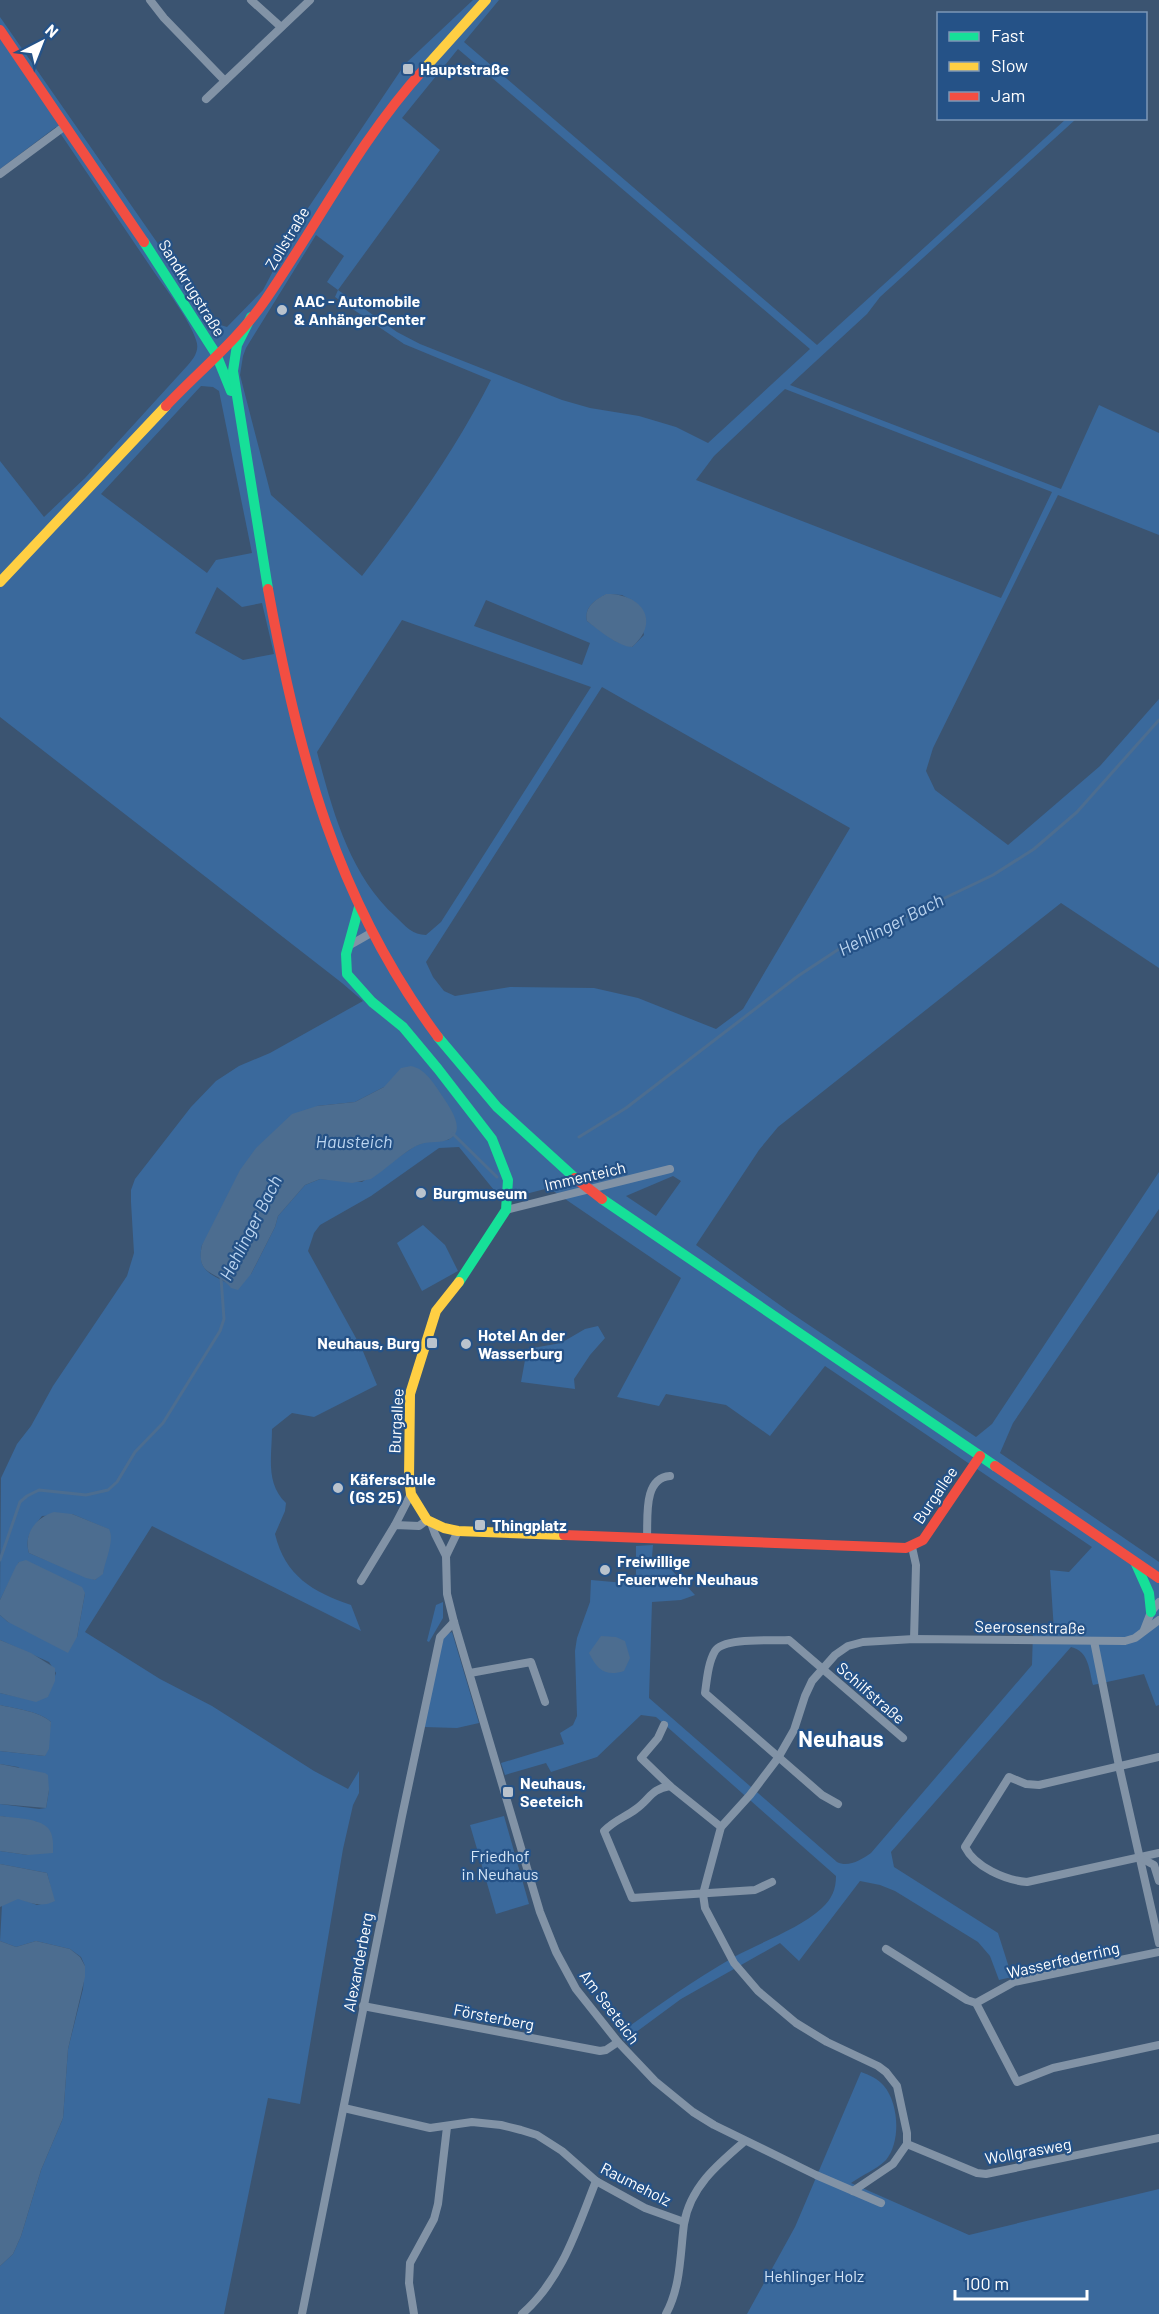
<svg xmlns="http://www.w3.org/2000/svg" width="1159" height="2314" font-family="Barlow,sans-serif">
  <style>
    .green { fill: #3a699c; fill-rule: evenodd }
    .water { fill: #4c6d90 }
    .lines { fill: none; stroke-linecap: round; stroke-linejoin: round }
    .stream { stroke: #4c6d90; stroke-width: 3 }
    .street { stroke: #8293a6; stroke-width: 8 }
    .fast { stroke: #16e098; stroke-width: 10 }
    .slow { stroke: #ffcf43; stroke-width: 10 }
    .jam { stroke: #f24e42; stroke-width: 10 }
    .jam-bridge { stroke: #f24e42; stroke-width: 10 }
    .poi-dot { fill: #bac3cd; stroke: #255287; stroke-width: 2 }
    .labels { text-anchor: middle; stroke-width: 4.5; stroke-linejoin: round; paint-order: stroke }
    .poi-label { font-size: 16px; font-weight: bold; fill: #fff; stroke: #255287; text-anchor: start }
    .street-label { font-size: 16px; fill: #fff; stroke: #255287 }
    .park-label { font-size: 16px; fill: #d4e5f7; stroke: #255287 }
    .water-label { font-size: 18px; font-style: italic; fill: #bcd5f0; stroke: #255287 }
    .district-label { font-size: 22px; font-weight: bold; fill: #fff; stroke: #255287 }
  </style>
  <rect width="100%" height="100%" fill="#3b5471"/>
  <!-- green -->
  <g class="green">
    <path d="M473,0H499L464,42L817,345L1066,119H1076L880,297L867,314L790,385L1061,489L1099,405L1159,433V535L1058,495L933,748L926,771L935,790L1008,845L1100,766L1159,699V968L1061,903L778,1127L759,1150L696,1245L791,1313L976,1437L992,1424L1159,1172V1209L1013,1423L1000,1453L1159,1562V1705L1156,1706L1144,1674L1093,1685C1089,1670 1089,1651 1071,1647L891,1852L894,1867L998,1933L1012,1977L999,1980L990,1956L978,1942L895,1891L880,1885L860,1881L799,1961L780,1943L681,1999L624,2041L620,2033C657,2006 694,1980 734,1957C761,1942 799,1929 822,1908C832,1899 836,1889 836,1876L656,1717L641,1715L597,1757L551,1772L546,1763L505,1775L501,1763L564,1744L560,1733L573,1725L577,1716L575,1651L577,1638L590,1602L591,1580L636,1584V1546L653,1545L652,1557L668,1566L695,1595L681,1600L652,1602L649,1698L837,1862C848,1868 861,1860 871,1853L1032,1665L1033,1631H1054L1050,1570L1069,1572L1092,1547L825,1366L770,1436L726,1405L666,1394L659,1406L617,1397L681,1278L549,1188L502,1200L459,1147L439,1148L371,1196L320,1225L314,1233L308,1251L362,1349L377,1385L314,1417L292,1413L272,1429C272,1456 265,1483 286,1503L285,1511L275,1534C285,1576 313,1592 351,1605L361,1631L152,1526L85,1632L160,1679L212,1706L314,1771L348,1789L359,1771V1793L353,1805L343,1849L300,2104L268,2098L224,2314H0V2266L13,2254L21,2236L41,2170L63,2118L68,2049L83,1989L85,1966L81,1957L70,1949L36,1941L16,1947L0,1941L2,1905L18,1898L37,1905L54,1901L47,1873L0,1864V1851L28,1855L37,1822L0,1816V1804L39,1809L46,1808L49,1790L18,1767L0,1764V1751L45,1756L51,1722C39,1711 16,1709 0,1705V1693L36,1701L48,1696L56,1673L49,1662L0,1640V1615L8,1622L77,1637L85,1593L19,1562L0,1600L1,1478L17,1444L31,1426L53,1386L127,1276L134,1253L131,1202V1190L135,1179L191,1107L216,1081L239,1066L270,1053L363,1001L342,983L0,717V461L44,517L85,478L188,365C194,358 200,350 196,340C190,320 165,288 152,269C120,222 88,174 56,127L0,169V17L209,317L214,323L227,327L263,290L300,220L405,64ZM458,49L810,349L708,443L676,427L639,416L590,408L562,400L420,344L397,332L338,290L440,150L402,118ZM316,235L344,256L327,282L338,290L335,297L404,344L491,380C454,452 411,512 362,576L271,495L240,375L243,356L246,348ZM201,386L213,387L219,391L252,553L216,560L207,573L101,494ZM785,389L1052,492L1001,598L696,480L714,456ZM217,587L242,607L262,603L274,654L243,660L195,633ZM607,594L622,595L636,603L644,635L632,647L615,641L587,621C584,607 595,600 607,594ZM486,600L590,643L582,665L474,626ZM402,620L591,687L441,922L426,935C413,935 405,926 396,917C349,874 333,812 317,752ZM602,687L850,828L743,1009L716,1029L638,998L594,988L510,987L455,996L444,991L433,977L426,962ZM384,1087L455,1135L448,1140L428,1141L415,1146L362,1182L320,1179L305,1185L278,1216L275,1227L251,1274L227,1283C208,1273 197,1269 202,1245L317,1106L355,1102ZM673,1176L681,1181L656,1216L626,1196ZM72,1514L108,1529L103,1573L95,1580L29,1553C24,1536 33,1528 42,1516Z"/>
    <path d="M423,1225L445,1245L458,1271L422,1291L397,1243Z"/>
    <path d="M598,1326L605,1338L590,1355L574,1379L575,1389L521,1382L527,1349L561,1343L585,1329Z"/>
    <path d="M443,1602V1618L429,1642L427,1641L436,1605Z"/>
    <path d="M452,1632L479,1723L457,1728L424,1727L440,1643L444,1635Z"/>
    <path d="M504,1816L529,1904L496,1914L470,1825Z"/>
    <path d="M861,2072C870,2075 878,2079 884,2086C899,2104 901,2142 886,2160C876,2170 862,2175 851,2183L969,2235L1159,2189V2314H747L795,2227Z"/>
  </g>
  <!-- water -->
  <g class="water">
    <path d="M606,594C641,593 662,621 632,647C619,647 597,629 587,621C584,607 595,600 606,594Z"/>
    <path d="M411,1066C426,1069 434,1084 443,1097C450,1108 468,1132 447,1140C437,1144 428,1140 416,1146C400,1155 386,1169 371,1179L352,1183L320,1179L305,1185L278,1216L275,1227L251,1274L238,1290L231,1288C217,1270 195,1277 202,1245L240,1170L256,1148L292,1114L317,1106L355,1102L384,1087L401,1068Z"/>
    <path d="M54,1512L72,1514L109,1529C115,1541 105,1560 103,1574L95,1580L86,1578L29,1553C23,1533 37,1517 54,1512Z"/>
    <path d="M26,1560L82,1587L85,1593L77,1637L68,1653L8,1622L0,1615V1600L16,1566L19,1562Z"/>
    <path d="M601,1636L616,1637L625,1641L630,1658L624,1671C606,1677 597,1670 589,1653Z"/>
    <path d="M0,1640L31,1653L55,1668V1681L48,1697L36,1702L0,1693Z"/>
    <path d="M0,1705C16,1709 39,1711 51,1722L49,1749L45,1756L0,1751Z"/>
    <path d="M0,1764L45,1773L48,1775L49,1790L46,1808L0,1804Z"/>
    <path d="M0,1816C13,1818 39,1818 48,1828C54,1835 53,1845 53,1853L28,1855L0,1851Z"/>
    <path d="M0,1864L47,1873L55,1901C42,1908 31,1903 18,1899L0,1907Z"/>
    <path d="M0,1941L16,1947L36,1941L70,1949L80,1957L85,1966V1977L68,2049L63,2118L41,2170L21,2236L13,2254L0,2266Z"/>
  </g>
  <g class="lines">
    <!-- stream -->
    <g class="stream">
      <path d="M453,1134L497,1177"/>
      <path d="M579,1137L626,1108L798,976L842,947L993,875L1034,849L1077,812L1159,720"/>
      <path d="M0,1560L20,1502L27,1496L39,1490L86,1495L108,1490L117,1482L135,1452L163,1423L220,1331L224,1319L221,1278"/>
    </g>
    <!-- street -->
    <g class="street">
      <path d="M150,0L164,18L225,81"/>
      <path d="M251,0L281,27"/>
      <path d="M206,99L310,0"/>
      <path d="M0,174L65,126"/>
      <path d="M350,945L371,933"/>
      <path d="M506,1210L670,1169"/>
      <path d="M431,1523L435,1534L446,1556"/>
      <path d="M395,1525L411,1494"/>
      <path d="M458,1531L446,1556L447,1594L454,1622L540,1912L556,1952L576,1989L618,2042L655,2081L693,2112L714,2125L816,2175L881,2203"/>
      <path d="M647,1537C648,1517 643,1478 670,1476"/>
      <path d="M912,1547L916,1565L914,1639"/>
      <path d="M361,1581L395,1525L419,1526L427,1520"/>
      <path d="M1144,1630L1151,1612L1159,1602"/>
      <path d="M1094,1641L1119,1766L1159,1943"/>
      <path d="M470,1673L531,1662L545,1702"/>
      <path d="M664,1725L658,1738L641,1758L670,1786"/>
      <path d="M1159,1757L1039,1785L1026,1784L1009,1777L965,1847C975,1867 1005,1880 1027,1882L1159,1853"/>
      <path d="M838,1804L822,1795L705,1693C707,1679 708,1663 715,1651C723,1637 774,1641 789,1640L903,1738"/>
      <path d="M721,1827L670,1786C651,1789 650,1799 636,1809C624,1818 616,1819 604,1831L632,1898L755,1890L772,1882"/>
      <path d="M1141,1858L1154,1865L1159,1881"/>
      <path d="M886,1949L967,2000L976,2003"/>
      <path d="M1159,1952L1014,1982L976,2003L1017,2082L1053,2068L1159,2045"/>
      <path d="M363,2006L600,2051L606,2050L618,2042"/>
      <path d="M344,2108L430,2128L472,2122L501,2125L521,2130L537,2135L562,2151L596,2181L645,2208L684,2222"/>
      <path d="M907,2144L977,2173L986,2174L1159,2138"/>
      <path d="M853,2191L893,2164L907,2144V2133L897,2086L886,2072L878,2066L827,2042L796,2023L758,1991L734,1963L705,1908L703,1894L721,1827L750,1795L778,1758L794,1730L805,1696L812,1681L835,1655L848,1646L863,1642L914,1639L1125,1641L1135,1638L1159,1620"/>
      <path d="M302,2314L402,1816L440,1637L454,1622"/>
      <path d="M414,2314L409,2283L410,2263L434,2219L438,2204L447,2127"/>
      <path d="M522,2314C562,2279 577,2229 596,2181"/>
      <path d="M666,2314C681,2286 680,2255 684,2224C690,2187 718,2164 745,2141"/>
    </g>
    <!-- fast -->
    <g class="fast">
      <path d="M144,242L216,354L231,391"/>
      <path d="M251,317L237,345L233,371L268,589"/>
      <path d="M359,907L346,954L347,974L372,1002L403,1027L438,1069L492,1139L508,1180L506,1210L459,1282"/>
      <path d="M438,1037L497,1107L575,1178"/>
      <path d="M602,1199L995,1466"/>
      <path d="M1136,1564L1149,1593L1151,1612"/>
    </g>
    <!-- slow -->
    <g class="slow">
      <path d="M424,69L486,0"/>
      <path d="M0,582L166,406"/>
      <path d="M459,1282L436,1311L410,1394L409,1479L411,1494L427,1520L444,1528L458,1531L564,1535"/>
    </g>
    <!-- jam -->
    <g class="jam">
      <path d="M0,30L144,242"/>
      <path d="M166,406C199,371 239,339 266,299C318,223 361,138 424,69"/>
      <path d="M268,589C298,754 336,900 438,1037"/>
      <path d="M995,1466L1159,1578"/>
      <path d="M564,1535L906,1548L923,1540L980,1456"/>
    </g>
    <!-- jam-bridge -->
    <path class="jam-bridge" d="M575,1178L602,1199"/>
  </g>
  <!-- markers -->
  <g class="poi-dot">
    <rect x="402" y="63" width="12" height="12" rx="3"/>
    <circle cx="282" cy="310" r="6"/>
    <circle cx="421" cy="1193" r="6"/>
    <rect x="426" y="1337" width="12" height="12" rx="3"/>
    <circle cx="466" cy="1344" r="6"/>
    <circle cx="338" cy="1488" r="6"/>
    <rect x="474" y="1519" width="12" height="12" rx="3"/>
    <circle cx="605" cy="1570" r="6"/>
    <rect x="502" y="1786" width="12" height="12" rx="3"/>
  </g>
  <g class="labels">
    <!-- poi labels -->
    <g class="poi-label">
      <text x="420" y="75">Hauptstraße</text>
      <text x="294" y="307">AAC - Automobile<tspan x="294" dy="18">&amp; AnhängerCenter</tspan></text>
      <text x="433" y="1199">Burgmuseum</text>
      <text x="478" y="1341">Hotel An der<tspan x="478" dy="18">Wasserburg</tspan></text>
      <text x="420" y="1349" text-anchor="end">Neuhaus, Burg</text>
      <text x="350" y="1485">Käferschule<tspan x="350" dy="18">(GS 25)</tspan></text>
      <text x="492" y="1531">Thingplatz</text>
      <text x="617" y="1567">Freiwillige<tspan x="617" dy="18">Feuerwehr Neuhaus</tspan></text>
      <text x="520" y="1789">Neuhaus,<tspan x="520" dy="18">Seeteich</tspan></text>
    </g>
    <!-- street labels -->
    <g class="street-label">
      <text transform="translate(287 238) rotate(-59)" y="6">Zollstraße</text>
      <text transform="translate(192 288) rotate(58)" y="6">Sandkrugstraße</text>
      <text transform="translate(585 1176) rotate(-13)" y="6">Immenteich</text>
      <text transform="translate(396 1421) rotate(-87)" y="6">Burgallee</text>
      <text transform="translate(935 1495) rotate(-56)" y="6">Burgallee</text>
      <text transform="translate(1030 1627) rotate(1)" y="6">Seerosenstraße</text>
      <text transform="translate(871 1693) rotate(41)" y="6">Schilfstraße</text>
      <text transform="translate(1063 1960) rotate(-13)" y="6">Wasserfederring</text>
      <text transform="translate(358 1962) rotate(-79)" y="6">Alexanderberg</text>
      <text transform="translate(610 2007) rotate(53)" y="6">Am Seeteich</text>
      <text transform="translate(494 2017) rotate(11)" y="6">Försterberg</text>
      <text transform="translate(1028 2151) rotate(-10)" y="6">Wollgrasweg</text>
      <text transform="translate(636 2184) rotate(27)" y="6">Raumeholz</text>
    </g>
    <!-- park labels -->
    <g class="park-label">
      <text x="500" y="1862">Friedhof<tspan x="500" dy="18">in Neuhaus</tspan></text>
      <text x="814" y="2282">Hehlinger Holz</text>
    </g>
    <!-- water labels -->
    <g class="water-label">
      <text transform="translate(891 925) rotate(-27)" y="6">Hehlinger Bach</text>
      <text x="354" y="1148">Hausteich</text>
      <text transform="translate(251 1228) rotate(-63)" y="6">Hehlinger Bach</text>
    </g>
    <!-- district labels -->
    <g class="district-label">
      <text x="841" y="1747">Neuhaus</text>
    </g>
  </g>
  <!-- legend -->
  <rect x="937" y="12" width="210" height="108" fill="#255287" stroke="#7c97b7" stroke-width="1.5"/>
  <rect x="949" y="32" width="30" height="9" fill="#16e098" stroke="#7c97b7" stroke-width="1.5"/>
  <text x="991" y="42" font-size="18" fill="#ffffff">Fast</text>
  <rect x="949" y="62" width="30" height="9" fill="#ffcf43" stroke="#7c97b7" stroke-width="1.5"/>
  <text x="991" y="72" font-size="18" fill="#ffffff">Slow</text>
  <rect x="949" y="92" width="30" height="9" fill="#f24e42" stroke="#7c97b7" stroke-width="1.5"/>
  <text x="991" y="102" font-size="18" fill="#ffffff">Jam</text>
  <!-- north arrow -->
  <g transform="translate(42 42) rotate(42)" stroke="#255287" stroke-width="4.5" paint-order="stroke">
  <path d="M0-4.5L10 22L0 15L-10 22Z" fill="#ffffff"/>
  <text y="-9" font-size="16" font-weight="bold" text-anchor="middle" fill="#ffffff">N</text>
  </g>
  <!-- scale -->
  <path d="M955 2290v9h132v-9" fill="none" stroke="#ffffff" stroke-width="3"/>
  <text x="964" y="2290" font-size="18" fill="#ffffff" stroke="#255287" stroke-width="4.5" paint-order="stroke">100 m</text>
</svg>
